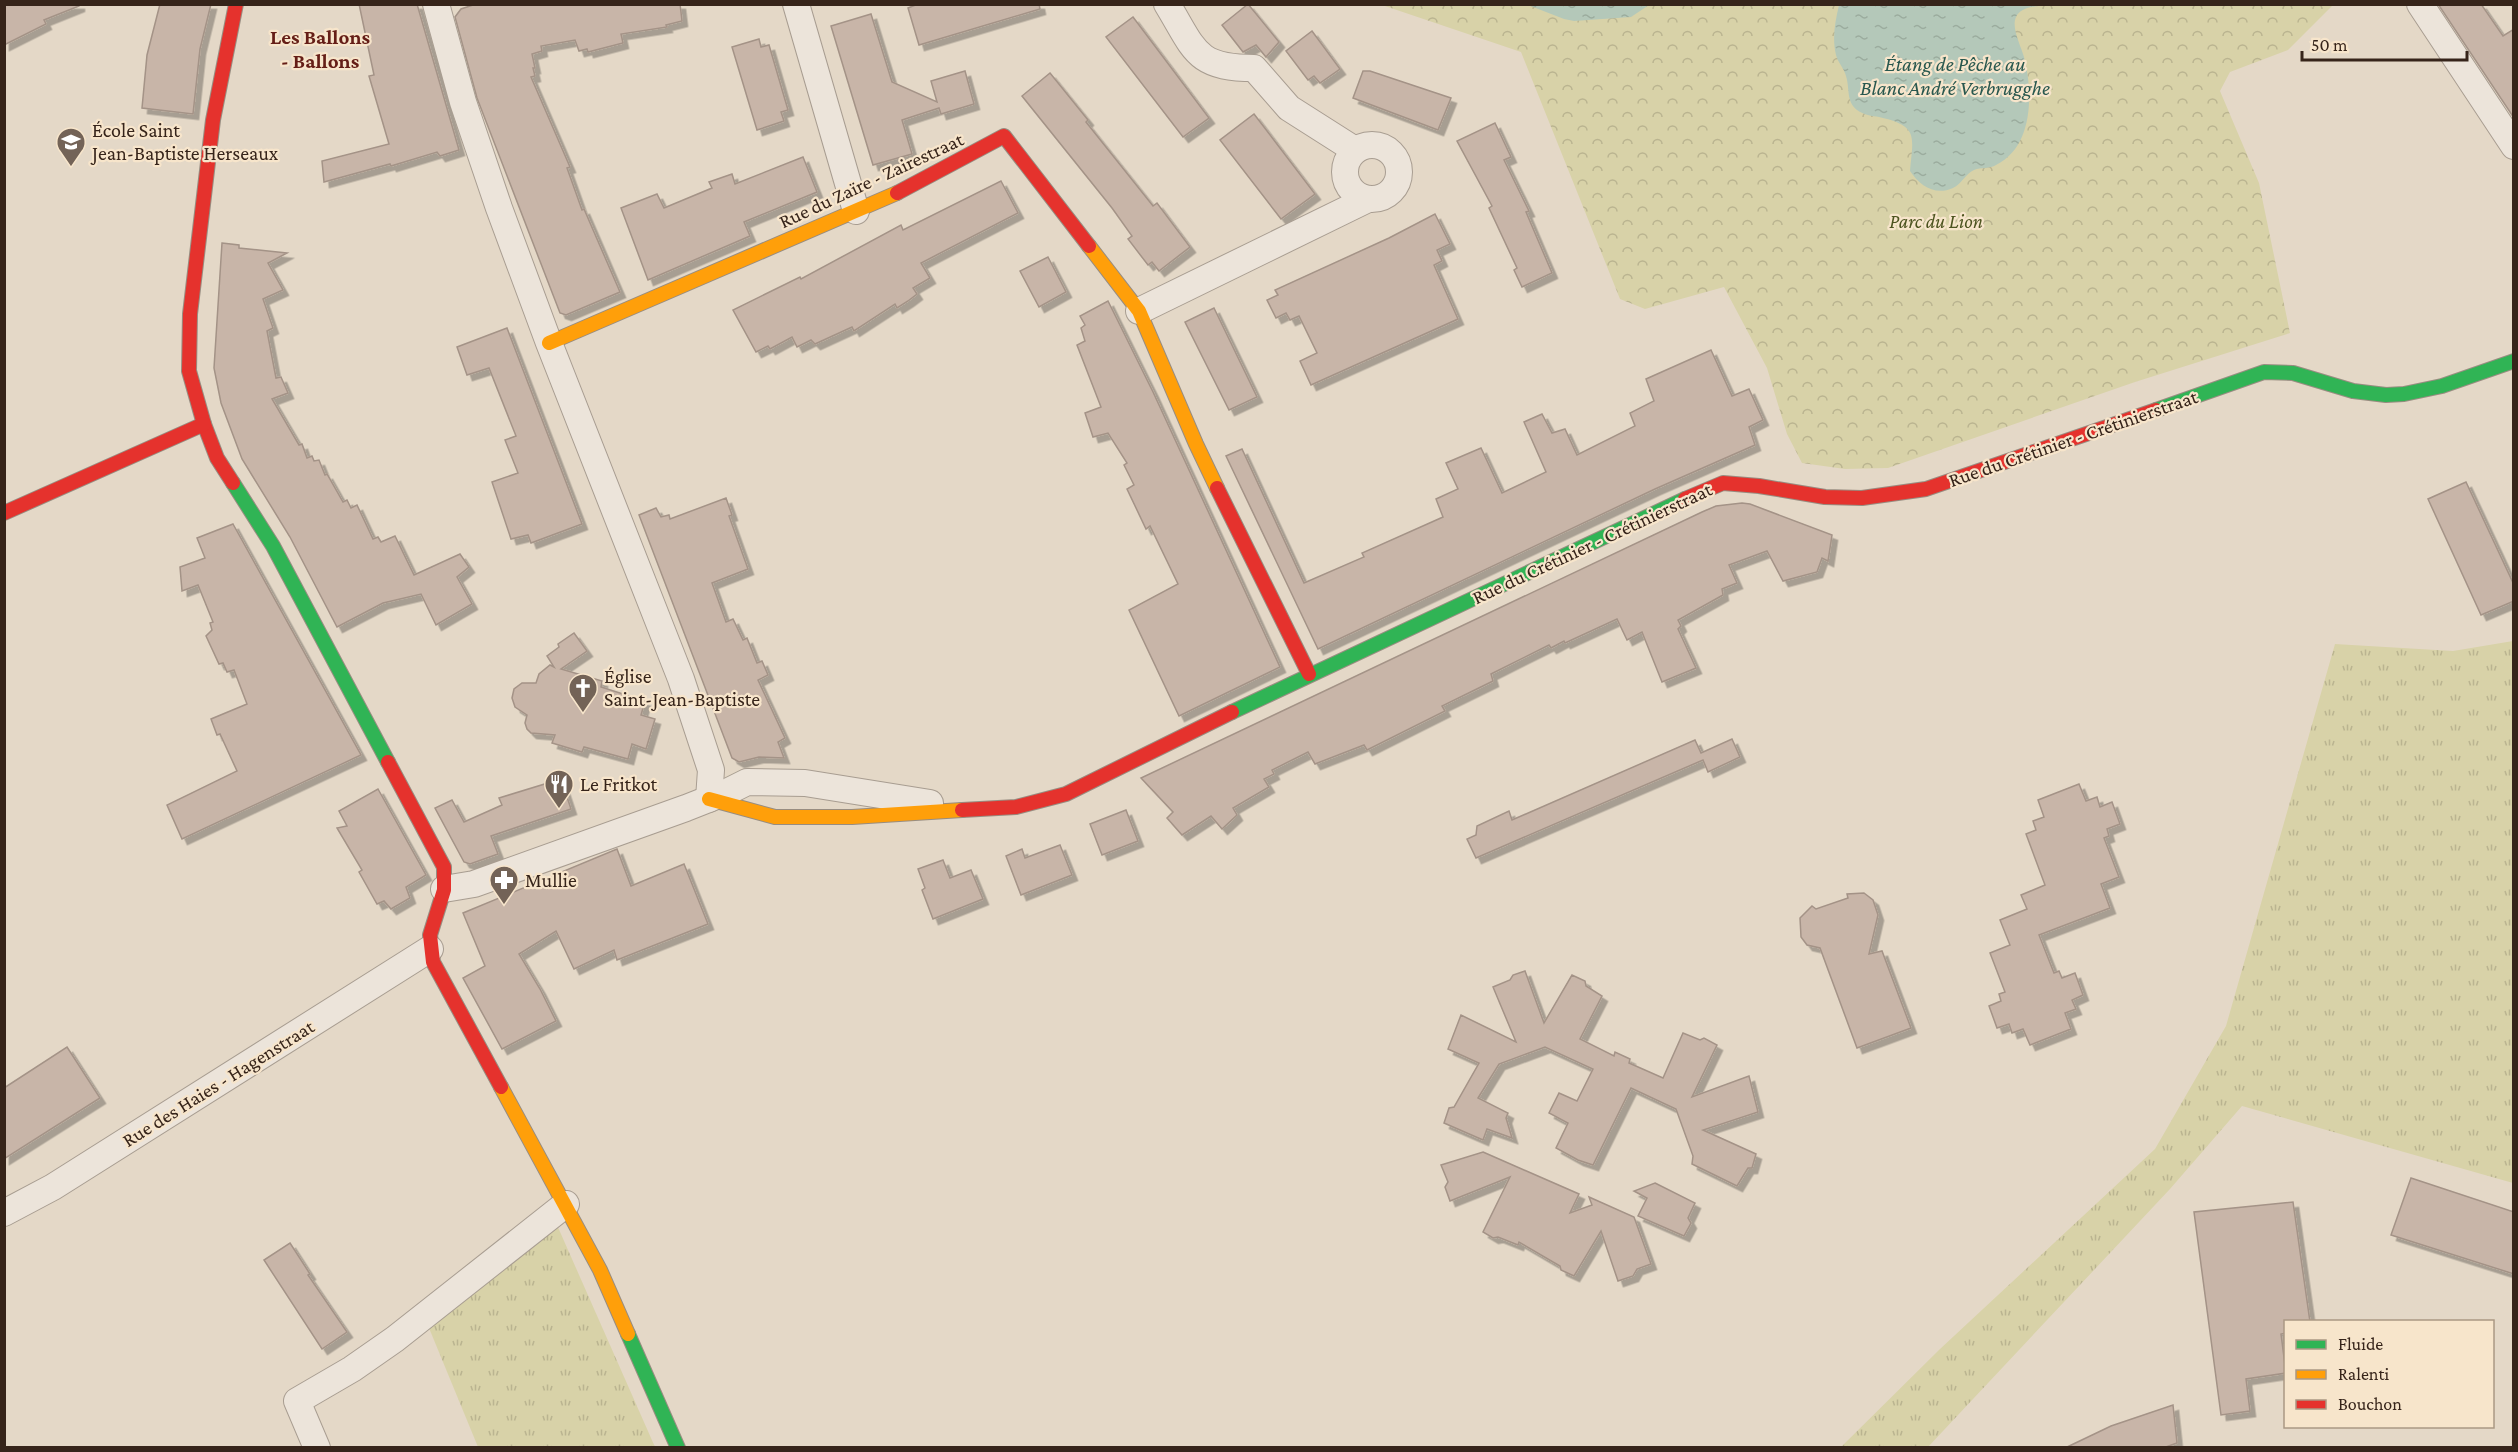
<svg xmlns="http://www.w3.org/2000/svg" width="2518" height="1452" font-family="'Crimson Pro',serif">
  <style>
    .grass { fill: url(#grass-tufts) }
    .forest { fill: url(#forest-crowns) }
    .water { fill: url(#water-ripples) }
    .building { fill: #c8b5a8; stroke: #a49387; stroke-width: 1.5; filter: url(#shadow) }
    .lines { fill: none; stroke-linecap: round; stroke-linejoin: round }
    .street-casing { stroke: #a89d91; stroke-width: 28 }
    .fast-casing { stroke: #988d81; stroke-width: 16 }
    .slow-casing { stroke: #988d81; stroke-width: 16 }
    .jam-casing { stroke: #988d81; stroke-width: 16 }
    .street { stroke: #ece4da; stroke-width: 26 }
    .fast { stroke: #30b455; stroke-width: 14 }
    .slow { stroke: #ff9f0a; stroke-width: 14 }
    .jam { stroke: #e5322d; stroke-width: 14 }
    .labels { text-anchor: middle; stroke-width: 4.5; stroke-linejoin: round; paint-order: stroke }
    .poi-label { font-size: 20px; fill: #36241a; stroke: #f7e5cb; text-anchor: start }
    .street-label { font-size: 20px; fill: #36241a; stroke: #f7e5cb }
    .park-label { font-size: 20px; font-style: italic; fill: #4d5420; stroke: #f7e5cb }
    .neighbourhood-label { font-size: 21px; font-weight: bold; fill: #651e17; stroke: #f7e5cb }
    .water-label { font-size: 21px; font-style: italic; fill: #28574e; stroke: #f7e5cb }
  </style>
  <defs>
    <pattern id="grass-tufts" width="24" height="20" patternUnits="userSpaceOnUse" patternTransform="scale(1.5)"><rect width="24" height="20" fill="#d8d2a8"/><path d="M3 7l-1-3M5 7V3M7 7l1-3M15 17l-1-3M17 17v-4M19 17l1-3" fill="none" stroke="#bab490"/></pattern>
    <pattern id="forest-crowns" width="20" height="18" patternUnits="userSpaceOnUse" patternTransform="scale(1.5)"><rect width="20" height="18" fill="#d8d2a8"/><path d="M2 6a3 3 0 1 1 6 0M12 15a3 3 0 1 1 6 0" fill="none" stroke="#bab490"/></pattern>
    <pattern id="water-ripples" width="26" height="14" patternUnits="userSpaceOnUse" patternTransform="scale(1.5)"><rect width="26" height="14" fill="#b4c8b9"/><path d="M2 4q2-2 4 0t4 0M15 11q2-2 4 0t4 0" fill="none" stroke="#9bac9e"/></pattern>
    <filter id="shadow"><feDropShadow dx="5.5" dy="5.5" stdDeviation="0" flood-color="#0004"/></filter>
  </defs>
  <rect width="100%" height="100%" fill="#e4d8c7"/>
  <!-- grass -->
  <g class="grass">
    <path d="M2513,641V1183L2242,1106L2170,1189L1928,1447H1841L1940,1349L2155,1149L2226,1026L2335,644L2453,651Z"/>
    <path d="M557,1225L655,1447H478L429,1328Z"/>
  </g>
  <!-- forest -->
  <path class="forest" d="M1382,5H2333L2288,50L2230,72L2220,91L2259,183L2290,333L2135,382L1888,468L1845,469L1802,463L1787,434L1767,368L1724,287L1645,309L1620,299L1521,52Z"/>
  <!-- water -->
  <g class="water">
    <path d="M1528,5H1649L1631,17L1574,21L1564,19Z"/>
    <path d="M1839,5H2063C2050,6 2022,3 2016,17C2011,28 2021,46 2024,57C2033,91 2034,147 1996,165C1990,169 1981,167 1974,170C1965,174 1962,184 1953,188C1935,196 1920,186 1910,171C1913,136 1919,126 1879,117C1872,116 1864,115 1857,110C1846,101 1850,89 1846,76C1844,68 1838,63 1836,55C1832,38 1835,22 1839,5Z"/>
  </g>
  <!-- building -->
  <g class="building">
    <path d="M4,4H79V6L44,20L46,24L4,45Z"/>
    <path d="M160,4H211L200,49L193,114L142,108L147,55Z"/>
    <path d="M359,4H417L459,150L440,156L437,152L391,166L390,164L324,182L322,161L389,144L369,76L374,75Z"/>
    <path d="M476,4H680L682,21L666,25L667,27L621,34L623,43L588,52L587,49L579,51L575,40L541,46L542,51L532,54L535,68H533L535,76L531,77L570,167L567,168L582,210L584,209L620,292L566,315L560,313L477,98L455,17L461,9Z"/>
    <path d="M918,4H1039L1040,9L919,45L908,8Z"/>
    <path d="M1248,4L1279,42L1266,57L1256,45L1243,52L1222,25Z"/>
    <path d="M2438,4H2481L2503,36L2514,29V118Z"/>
    <path d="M871,14L892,82L937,102L931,81L965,71L974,104L941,114L939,108L902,120L912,154L873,165L831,26Z"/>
    <path d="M1133,17L1209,118L1183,137L1106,37Z"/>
    <path d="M1312,31L1340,69L1320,83L1314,76L1308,80L1286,51Z"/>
    <path d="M759,39L761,47L769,45L788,110L781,112L784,121L757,130L732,47Z"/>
    <path d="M1363,71H1370L1451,98L1438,130L1353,98Z"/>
    <path d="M1050,73L1088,120L1086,122L1153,206L1157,203L1190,247L1159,271L1152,262L1148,265L1128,239L1132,236L1112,208L1022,96Z"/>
    <path d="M1254,114L1315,194L1281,219L1220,140Z"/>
    <path d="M1495,123L1511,157L1504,160L1529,211L1526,212L1552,273L1522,287L1514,270L1517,268L1489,208L1492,206L1457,141Z"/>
    <path d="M803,157L817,192L744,222L750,236L648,280L621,208L657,194L664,208L712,188L709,182L732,174L735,184Z"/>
    <path d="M1001,181L1018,213L921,263L930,278L913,288L917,294L908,301L897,308L895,304L854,331L852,327L815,344L811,340L797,347L792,337L770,349L768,346L756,352L733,310L800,277L801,279L901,225L903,230Z"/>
    <path d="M1435,214L1450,244L1437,250L1442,261L1434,265L1458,319L1311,385L1300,361L1317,353L1299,316L1290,320L1286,313L1276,318L1267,300L1278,295L1275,290L1389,238Z"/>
    <path d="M222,243L239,245V248L287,253L268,263L283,290L263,299L273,328L267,331L276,378L281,377L288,393L272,399L299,445L302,444L307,458L312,456L314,461L319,460L325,475L327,474L343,502L347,500L351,508L357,505L373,539L378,537L381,542L395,536L414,575L460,554L469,567L457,577L472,604L436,625L421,594L383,603L337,627L290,537L242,459L221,403L214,368Z"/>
    <path d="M1048,257L1066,292L1039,307L1020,271Z"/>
    <path d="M1108,301L1153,392L1280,667L1179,716L1129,610L1178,584L1150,526L1146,529L1127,489L1134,485L1124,465L1127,463L1108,433L1093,437L1085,413L1101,407L1077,345L1085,341L1081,328L1085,325L1080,316Z"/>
    <path d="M1214,308L1257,397L1229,410L1185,322Z"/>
    <path d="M507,328L582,524L531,543L528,535L511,539L492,482L518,473L505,440L516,436L489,368L467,375L457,347Z"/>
    <path d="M1711,350L1732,396L1749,389L1763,420L1749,427L1755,445L1655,489L1318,649L1226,456L1242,449L1304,583L1364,557L1362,553L1443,517L1436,499L1458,489L1446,463L1481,448L1502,493L1546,472L1524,422L1542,414L1552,433L1565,429L1577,455L1635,426L1630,413L1654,401L1646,379Z"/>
    <path d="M2466,482L2514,585V601L2481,615L2428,499Z"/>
    <path d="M726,498L732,515L729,516L748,569L712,583L726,622L733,619L743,640L747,638L757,663L762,661L768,675L758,680L785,738L778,742L784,758L759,757L739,762L732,758L639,515L656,508L661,517L669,515L670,519Z"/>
    <path d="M1742,503L1750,504L1832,535L1828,561L1822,558L1817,572L1783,581L1767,551L1729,565L1737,583L1722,589L1723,595L1678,620L1681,626L1678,629L1696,668L1662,682L1642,632L1627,640L1617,619L1565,643L1564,641L1551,648L1549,645L1491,674L1493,681L1442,706L1445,711L1367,750L1364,745L1315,764L1308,752L1272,770L1274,774L1264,779L1269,787L1233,808L1237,815L1222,829L1211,816L1182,835L1167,818L1173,812L1141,778L1702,512L1716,506Z"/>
    <path d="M233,524L361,755L182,839L167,805L237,771L220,734L217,735L211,719L247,704L234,670L227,672L223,663L219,664L206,636L212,630L210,623L213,622L198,585L182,591L180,567L205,558L197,538Z"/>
    <path d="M574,633L587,651L561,669L602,681L601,687L645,701L641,715L655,719L646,749L632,744L628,759L584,747L582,752L552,743L555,735L531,733L527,729L525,723L527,715L515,707L512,698L514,689L522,683H536L539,674L550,665L554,667L547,656L559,647L558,644Z"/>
    <path d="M1732,739L1740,757L1708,772L1703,760L1476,858L1467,839L1476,835L1477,826L1509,811L1512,820L1695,740L1701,753Z"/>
    <path d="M561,779L571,809L491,836L498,854L470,864L464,862L435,808L452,800L464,822L502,805L499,798Z"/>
    <path d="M2079,784L2086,801L2097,797L2100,807L2112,802L2120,824L2107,829L2109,836L2104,838L2119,877L2101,884L2110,908L2039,935L2054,973L2059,971L2062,978L2075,973L2083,995L2072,1000L2076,1009L2065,1013L2071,1029L2030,1045L2023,1029L2012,1033L2009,1024L1997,1028L1989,1006L2001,1001L1999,994L2005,992L1990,953L2010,945L2000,920L2027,909L2021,895L2045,885L2026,834L2036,830L2033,821L2044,817L2038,800Z"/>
    <path d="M378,789L426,875L406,887L410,898L391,909L384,901L377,904L359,872L362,870L337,828L347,826L339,811Z"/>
    <path d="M1126,810L1138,841L1102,855L1090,824Z"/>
    <path d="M1060,845L1072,875L1021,895L1006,856L1022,849L1025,858Z"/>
    <path d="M617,849L631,886L684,864L708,924L617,960L614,950L574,969L556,931L519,954L540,989L556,1021L502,1049L463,978L485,966L463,913Z"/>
    <path d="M943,860L950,878L971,870L983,899L933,919L922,890L925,888L918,869Z"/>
    <path d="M1864,893L1873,900L1878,915L1869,954L1882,951L1911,1028L1857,1048L1820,948L1807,945L1801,937L1800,918L1812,906L1816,909L1848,898L1847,894Z"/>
    <path d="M1525,971L1544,1023L1572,975L1585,981L1586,986L1602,996L1580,1039L1614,1056L1615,1052L1630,1059L1629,1063L1663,1078L1683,1033L1700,1040L1704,1038L1717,1045L1692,1097L1749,1076L1758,1112L1703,1130L1756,1154L1752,1168H1748L1737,1186L1692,1164L1693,1156L1676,1109L1631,1088L1593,1165L1578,1160L1556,1148L1568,1123L1549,1113L1559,1093L1577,1101L1593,1069L1545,1047L1499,1064L1478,1098L1508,1113L1506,1118L1512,1138L1487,1129L1483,1140L1444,1123L1449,1108L1454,1107L1479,1063L1448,1049L1461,1015L1516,1042L1493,987L1510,980L1513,975Z"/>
    <path d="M67,1047L100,1098L4,1159V1088Z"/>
    <path d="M1483,1152L1579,1194L1570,1213L1592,1205L1589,1197L1634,1217L1651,1264L1637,1269L1633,1276L1618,1281L1601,1231L1574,1276L1561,1270L1560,1266L1519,1242L1518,1245L1498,1237L1493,1238L1483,1232L1510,1177L1450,1201L1445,1187L1448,1182L1441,1165Z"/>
    <path d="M2411,1178L2514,1212V1274L2391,1235Z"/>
    <path d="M1655,1183L1695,1203L1688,1218L1691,1223L1684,1236L1638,1216L1647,1198L1634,1191Z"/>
    <path d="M2293,1202L2310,1322H2286V1333L2281,1334L2286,1373L2246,1379L2250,1411L2221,1415L2194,1212Z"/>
    <path d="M290,1243L310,1274L308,1275L347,1332L322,1349L264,1260Z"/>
    <path d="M2173,1405L2177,1443L2163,1448H2065L2111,1426Z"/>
  </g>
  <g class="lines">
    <!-- street casing -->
    <g class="street-casing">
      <g id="street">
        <path d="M436,4L463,102L499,208L549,343L681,679L711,770L709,799"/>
        <path d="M796,4L856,211"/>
        <path d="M1167,4C1195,50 1195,68 1254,68L1289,108L1355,150"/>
        <path d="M2420,4L2514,146"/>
        <circle cx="1372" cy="172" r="27"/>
        <path d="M1139,311L1366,200"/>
        <path d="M444,889L474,884L686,808L729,791L747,782L805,783L930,803"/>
        <path d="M4,1213L53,1187L430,949"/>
        <path d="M317,1448L297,1401L352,1369L395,1339L566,1204"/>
      </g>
    </g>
    <!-- fast casing -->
    <g class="fast-casing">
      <g id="fast">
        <path d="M2156,410L2264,372L2293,373L2353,391L2386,395L2404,394L2442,386L2514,361"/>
        <path d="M233,483L273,546L388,762"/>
        <path d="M1232,712L1685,499"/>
        <path d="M628,1334L678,1448"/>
      </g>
    </g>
    <!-- slow casing -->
    <g class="slow-casing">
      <g id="slow">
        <path d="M1089,246L1139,311L1196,444L1217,488"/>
        <path d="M549,343L897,193"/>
        <path d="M709,799L775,817H852L962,810"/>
        <path d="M501,1087L600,1270L628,1334"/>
      </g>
    </g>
    <!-- jam casing -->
    <g class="jam-casing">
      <g id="jam">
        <path d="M897,193L1004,136L1089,246"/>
        <path d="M233,483L217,458L204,424L189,371L190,314L213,120L236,4"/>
        <path d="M1217,488L1309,674"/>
        <path d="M1685,499L1723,483L1759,486L1825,497L1862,498L1926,489L2156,410"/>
        <path d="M4,513L204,424"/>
        <path d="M388,762L444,867V890L430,935L433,962L501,1087"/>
        <path d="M962,810L1016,807L1066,794L1232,712"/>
      </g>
    </g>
    <!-- street -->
    <use href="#street" class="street"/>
    <!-- fast -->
    <use href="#fast" class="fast"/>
    <!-- slow -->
    <use href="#slow" class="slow"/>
    <!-- jam -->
    <use href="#jam" class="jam"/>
  </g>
  <!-- icons -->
  <defs>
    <g id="school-pin" transform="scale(1.5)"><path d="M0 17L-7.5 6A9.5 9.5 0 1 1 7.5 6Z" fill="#736357" stroke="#f7e5cb"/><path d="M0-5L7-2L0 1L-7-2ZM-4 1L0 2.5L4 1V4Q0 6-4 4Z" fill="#fff"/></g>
    <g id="church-pin" transform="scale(1.5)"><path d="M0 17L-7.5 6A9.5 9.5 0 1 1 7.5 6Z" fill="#736357" stroke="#f7e5cb"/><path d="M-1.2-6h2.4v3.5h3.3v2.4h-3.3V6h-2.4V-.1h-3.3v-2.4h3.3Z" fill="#fff"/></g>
    <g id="restaurant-pin" transform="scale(1.5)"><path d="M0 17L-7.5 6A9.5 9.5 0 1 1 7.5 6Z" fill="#736357" stroke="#f7e5cb"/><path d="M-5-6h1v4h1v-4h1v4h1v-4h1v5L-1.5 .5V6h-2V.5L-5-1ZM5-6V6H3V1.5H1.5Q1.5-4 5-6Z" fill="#fff"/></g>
    <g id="pharmacy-pin" transform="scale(1.5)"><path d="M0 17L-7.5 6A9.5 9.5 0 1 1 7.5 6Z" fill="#736357" stroke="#f7e5cb"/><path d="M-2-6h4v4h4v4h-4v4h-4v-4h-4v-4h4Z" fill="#fff"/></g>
  </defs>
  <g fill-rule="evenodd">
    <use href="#school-pin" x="71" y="142"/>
    <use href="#church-pin" x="583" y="688"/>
    <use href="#restaurant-pin" x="559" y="784"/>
    <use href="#pharmacy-pin" x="504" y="880"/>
  </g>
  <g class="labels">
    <!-- poi labels -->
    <g class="poi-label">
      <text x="92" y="137">École Saint<tspan x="92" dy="23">Jean-Baptiste Herseaux</tspan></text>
      <text x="604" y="683">Église<tspan x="604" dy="23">Saint-Jean-Baptiste</tspan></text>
      <text x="580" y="791">Le Fritkot</text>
      <text x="525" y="887">Mullie</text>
    </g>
    <!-- street labels -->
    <g class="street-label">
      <text transform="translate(871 180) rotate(-25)" y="7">Rue du Zaïre - Zairestraat</text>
      <text transform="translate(2073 438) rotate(-19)" y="7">Rue du Crétinier - Crétinierstraat</text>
      <text transform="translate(1592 543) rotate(-25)" y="7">Rue du Crétinier - Crétinierstraat</text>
      <text transform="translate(218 1083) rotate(-32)" y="7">Rue des Haies - Hagenstraat</text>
    </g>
    <!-- park labels -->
    <g class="park-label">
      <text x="1936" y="228">Parc du Lion</text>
    </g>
    <!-- neighbourhood labels -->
    <g class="neighbourhood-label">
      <text x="320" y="44">Les Ballons<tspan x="320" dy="24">- Ballons</tspan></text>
    </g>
    <!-- water labels -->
    <g class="water-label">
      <text x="1955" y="71">Étang de Pêche au<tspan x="1955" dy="24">Blanc André Verbrugghe</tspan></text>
    </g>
  </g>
  <!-- border -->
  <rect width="2518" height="1452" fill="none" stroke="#36241a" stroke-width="12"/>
  <!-- legend -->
  <rect x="2284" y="1320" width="210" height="108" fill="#f7e5cb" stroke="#aa9884" stroke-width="1.5"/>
  <rect x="2296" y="1340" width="30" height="9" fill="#30b455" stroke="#aa9884" stroke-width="1.5"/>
  <text x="2338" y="1350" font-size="18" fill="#36241a">Fluide</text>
  <rect x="2296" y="1370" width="30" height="9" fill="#ff9f0a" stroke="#aa9884" stroke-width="1.5"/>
  <text x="2338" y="1380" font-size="18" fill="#36241a">Ralenti</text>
  <rect x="2296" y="1400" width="30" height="9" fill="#e5322d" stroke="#aa9884" stroke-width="1.5"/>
  <text x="2338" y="1410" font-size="18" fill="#36241a">Bouchon</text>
  <!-- scale -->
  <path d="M2302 51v9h165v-9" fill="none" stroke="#36241a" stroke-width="3"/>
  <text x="2311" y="51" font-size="18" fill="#36241a" stroke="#f7e5cb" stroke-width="4.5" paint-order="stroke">50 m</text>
</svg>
